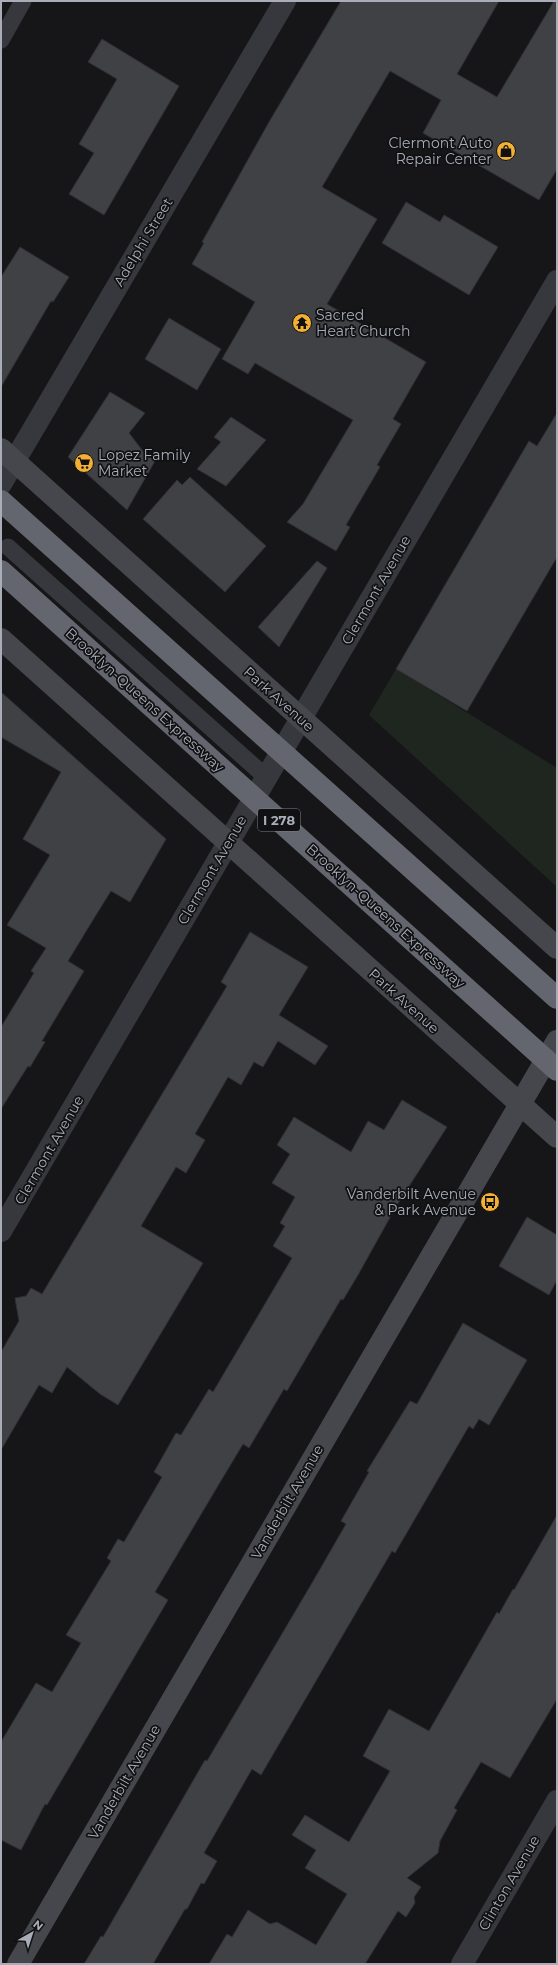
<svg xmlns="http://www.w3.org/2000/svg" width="558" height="1965" font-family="Montserrat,sans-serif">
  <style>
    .green { fill: #1e261f }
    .building { fill: #404145; stroke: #303034 }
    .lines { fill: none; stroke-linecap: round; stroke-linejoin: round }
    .service { stroke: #37383d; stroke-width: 17 }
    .minor { stroke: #37383d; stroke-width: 22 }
    .secondary { stroke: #45474d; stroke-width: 22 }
    .motorway-bridge { stroke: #63666e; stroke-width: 22 }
    .labels { text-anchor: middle; stroke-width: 3.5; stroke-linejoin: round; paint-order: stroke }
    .shield { fill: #111113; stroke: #7b7e86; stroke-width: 1 }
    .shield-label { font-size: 13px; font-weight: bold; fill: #a8adb8 }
    .poi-label { font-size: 14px; fill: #a8adb8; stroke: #111113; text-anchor: end }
    .street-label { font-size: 14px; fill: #a8adb8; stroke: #111113 }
  </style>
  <rect width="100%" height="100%" fill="#161618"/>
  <!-- green -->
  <path class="green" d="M396,669L557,768V887L369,715Z"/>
  <!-- building -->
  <g class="building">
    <path d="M341,1H499L457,74L497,97L554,1H557V169L539,200L423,133L441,100L390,71L322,187L377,219L327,304L426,362L393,419L401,424L377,465L380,467L346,525L350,527L336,551L287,522L303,504L353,420L255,363L248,374L222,359L255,302L192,264L204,243L202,242L269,122Z"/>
    <path d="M102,39L179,86L104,215L69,194L94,153L79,144L117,79L88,62Z"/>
    <path d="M406,202L440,222L444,215L498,247L469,295L382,243Z"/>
    <path d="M20,247L69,277L53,302L51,301L1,387V277Z"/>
    <path d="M169,318L221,349L197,390L145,359Z"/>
    <path d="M110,392L145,413L129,433L142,450L155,461L127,510L68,457Z"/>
    <path d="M557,413V557L467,711L396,669L529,441L537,446Z"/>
    <path d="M231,417L266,440L226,486L197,469L221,442L214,437Z"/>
    <path d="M190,477L266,546L225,592L143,519L177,480L182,485Z"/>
    <path d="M317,561L327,568L279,647L258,627Z"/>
    <path d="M1,692L166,839L130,902L111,891L96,915L68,961L84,971L42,1041L45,1042L30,1067L28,1066L1,1109V1027L34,973L31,971L46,948L7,925L50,855L23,839L61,772L1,737Z"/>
    <path d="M250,932L308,967L279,1015L328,1046L315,1065L278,1041L263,1067L254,1062L241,1085L228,1077L195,1134L205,1140L186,1173L176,1167L141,1226L203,1263L118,1405L100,1394L67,1367L52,1393L39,1385L1,1450V1352L19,1321L15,1298L26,1296L31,1288L42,1294L227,986L221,982Z"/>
    <path d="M402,1100L447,1127L397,1205L358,1275L343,1300L341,1299L287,1391L284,1389L249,1448L243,1444L219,1484L155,1592L168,1600L47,1805L45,1804L21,1850L1,1840V1742L36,1683L52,1692L81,1643L66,1635L111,1561L107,1558L118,1539L124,1542L162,1477L154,1472L176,1433L181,1435L209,1389L213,1392L292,1258L273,1246L285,1226L280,1223L295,1197L272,1183L290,1154L277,1145L294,1117L351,1152L368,1121L384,1130Z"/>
    <path d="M527,1217L557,1235V1280L549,1295L499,1266Z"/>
    <path d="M463,1323L527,1360L489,1425L479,1419L473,1429L469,1426L395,1553L392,1551L261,1775L252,1769L204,1853L217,1861L204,1884L201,1883L187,1909H185L153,1964H84L101,1936L103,1937L205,1760L207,1761L312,1583L346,1524L341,1521L369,1472L367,1471L410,1401L417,1404Z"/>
    <path d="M557,1515V1699L510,1778L481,1762L454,1808L457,1810L440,1841L438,1853L407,1878L421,1887L414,1897L415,1903L406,1917L398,1911L365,1964H209L227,1934L232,1937L248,1910L270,1924L277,1922L316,1945L347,1894L305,1868L316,1850L292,1835L305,1815L349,1842L390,1771L363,1756L389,1709L429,1731L497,1612L499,1614L513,1589L514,1590Z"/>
  </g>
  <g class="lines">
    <!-- service -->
    <g class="service">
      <path d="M1,40L23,1"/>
      <path d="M8,547L266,777"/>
    </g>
    <!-- minor -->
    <g class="minor">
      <path d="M1,484L285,1"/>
      <path d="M1,1231L557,281"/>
      <path d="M462,1964L557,1801"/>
    </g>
    <!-- secondary -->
    <g class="secondary">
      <path d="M1,449L557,948"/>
      <path d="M1,639L557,1137"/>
      <path d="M18,1964L557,1041"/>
    </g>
    <!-- motorway-bridge -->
    <g class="motorway-bridge">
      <path d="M1,501L557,998"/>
      <path d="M1,571L557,1070"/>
    </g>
  </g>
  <!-- icons -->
  <defs>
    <g id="shop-disc" transform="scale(1)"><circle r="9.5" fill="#f2b134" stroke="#111113"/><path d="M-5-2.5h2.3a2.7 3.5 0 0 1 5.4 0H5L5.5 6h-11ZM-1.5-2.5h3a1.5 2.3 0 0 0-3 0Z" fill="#111"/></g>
    <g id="temple-disc" transform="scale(1)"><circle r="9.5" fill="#f2b134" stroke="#111113"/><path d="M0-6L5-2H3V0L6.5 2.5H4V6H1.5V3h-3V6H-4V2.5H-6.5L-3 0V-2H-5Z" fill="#111"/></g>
    <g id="supermarket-disc" transform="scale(1)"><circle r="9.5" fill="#f2b134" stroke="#111113"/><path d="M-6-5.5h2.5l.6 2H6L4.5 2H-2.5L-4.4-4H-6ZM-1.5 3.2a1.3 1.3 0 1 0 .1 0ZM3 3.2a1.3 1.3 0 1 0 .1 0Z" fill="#111"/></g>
    <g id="bus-disc" transform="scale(1)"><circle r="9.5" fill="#f2b134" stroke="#111113"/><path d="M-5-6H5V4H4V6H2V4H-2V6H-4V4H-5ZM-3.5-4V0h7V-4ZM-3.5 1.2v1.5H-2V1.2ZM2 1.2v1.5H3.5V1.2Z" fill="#111"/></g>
  </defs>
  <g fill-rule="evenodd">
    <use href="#shop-disc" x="506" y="151"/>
    <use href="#temple-disc" x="302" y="323"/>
    <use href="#supermarket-disc" x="84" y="463"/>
    <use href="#bus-disc" x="490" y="1202"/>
  </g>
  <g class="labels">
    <!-- shield labels -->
    <rect class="shield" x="258" y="809" width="42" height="22" rx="3"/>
    <g class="shield-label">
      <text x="279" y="825">I 278</text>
    </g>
    <!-- poi labels -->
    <g class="poi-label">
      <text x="492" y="148">Clermont Auto<tspan x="492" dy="16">Repair Center</tspan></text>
      <text x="316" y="320" text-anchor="start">Sacred<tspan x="316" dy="16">Heart Church</tspan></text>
      <text x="98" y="460" text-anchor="start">Lopez Family<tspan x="98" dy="16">Market</tspan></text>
      <text x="476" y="1199">Vanderbilt Avenue<tspan x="476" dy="16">&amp; Park Avenue</tspan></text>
    </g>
    <!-- street labels -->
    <g class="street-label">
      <text transform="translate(143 242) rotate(-59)" y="5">Adelphi Street</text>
      <text transform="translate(376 590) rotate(-60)" y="5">Clermont Avenue</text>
      <text transform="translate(279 699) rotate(42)" y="5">Park Avenue</text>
      <text transform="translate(145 700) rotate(42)" y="5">Brooklyn-Queens Expressway</text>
      <text transform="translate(212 870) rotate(-60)" y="5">Clermont Avenue</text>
      <text transform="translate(386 916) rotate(42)" y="5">Brooklyn-Queens Expressway</text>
      <text transform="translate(404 1001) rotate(42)" y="5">Park Avenue</text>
      <text transform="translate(49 1150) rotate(-60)" y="5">Clermont Avenue</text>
      <text transform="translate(287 1502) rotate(-60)" y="5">Vanderbilt Avenue</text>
      <text transform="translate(124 1782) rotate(-60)" y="5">Vanderbilt Avenue</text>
      <text transform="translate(509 1883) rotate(-60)" y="5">Clinton Avenue</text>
    </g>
  </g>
  <!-- border -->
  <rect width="558" height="1965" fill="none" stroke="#a8adb8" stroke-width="4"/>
  <!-- north arrow -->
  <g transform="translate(32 1933) rotate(39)" stroke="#111113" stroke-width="3" paint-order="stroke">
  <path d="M0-3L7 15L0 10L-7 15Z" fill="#a8adb8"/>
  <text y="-6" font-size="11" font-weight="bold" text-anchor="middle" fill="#a8adb8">N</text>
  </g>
</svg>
